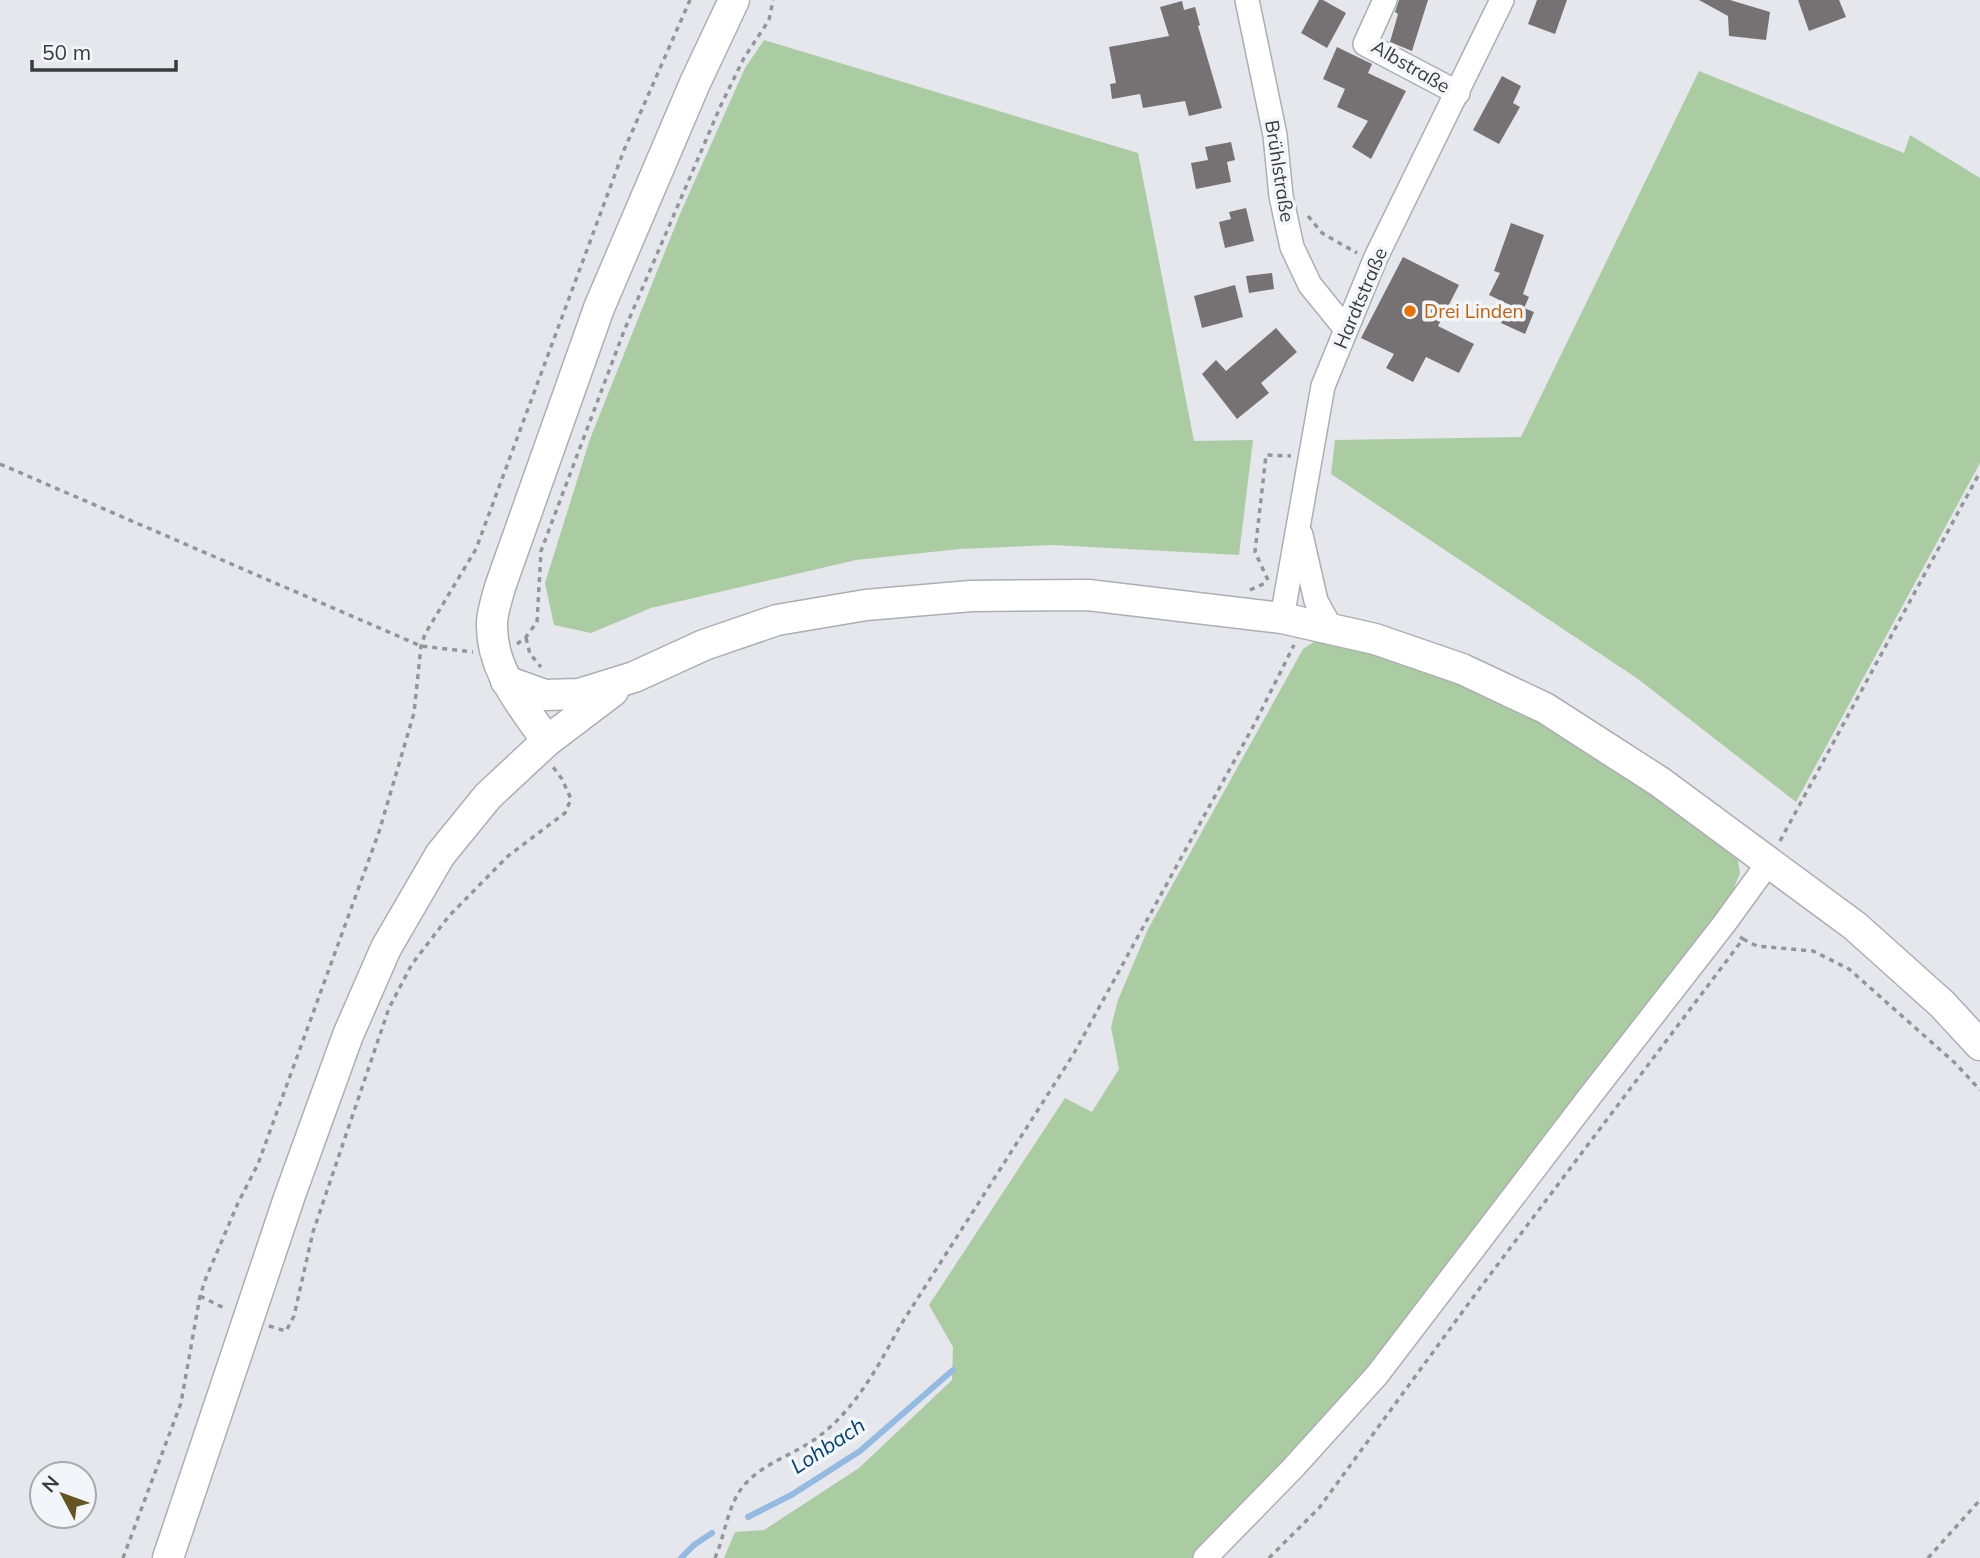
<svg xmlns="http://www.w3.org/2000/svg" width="1980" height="1558" font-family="Mulish,sans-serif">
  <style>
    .green { fill: #abcca3 }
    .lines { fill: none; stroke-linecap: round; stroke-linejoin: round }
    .stream { stroke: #94bae1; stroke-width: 6 }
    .building { fill: #767173 }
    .minor-casing { stroke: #acaeb3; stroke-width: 26 }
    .major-casing { stroke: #acaeb3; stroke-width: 33 }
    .path { stroke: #949599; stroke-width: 3.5; stroke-dasharray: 5 5; stroke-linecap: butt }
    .minor { stroke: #fff; stroke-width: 23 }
    .major { stroke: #fff; stroke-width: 30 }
    .food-dot { fill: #e8710a; stroke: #f2f5fa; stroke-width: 2.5 }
    .labels { text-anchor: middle; stroke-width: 7; stroke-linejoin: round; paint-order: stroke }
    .street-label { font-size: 19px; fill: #3a3b3d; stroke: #f2f5fa }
    .food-label { font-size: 19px; fill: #c56008; stroke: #f2f5fa; text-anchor: start }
    .water-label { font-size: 21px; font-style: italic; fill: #024170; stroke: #f2f5fa }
  </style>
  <rect width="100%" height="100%" fill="#e5e7ec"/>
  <!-- green -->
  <g class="green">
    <path d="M764,40L1138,153L1194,441L1253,440L1239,555L1053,545L960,549L856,560L651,608L591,633L554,625L545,583L590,439L680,214L745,68Z"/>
    <path d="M1699,71L1904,153L1910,135L1980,178V463L1796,802L1638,679L1331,474L1335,440L1521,437Z"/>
    <path d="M1317,640L1365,649L1461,681L1542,722L1736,849L1740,873L1731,895L1363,1379L1254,1497L1194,1558H724L735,1532L764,1530L859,1468L952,1380L953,1347L929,1305L1065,1098L1092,1112L1119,1069L1111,1027L1118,1000L1148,929L1303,649Z"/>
  </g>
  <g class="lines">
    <!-- stream -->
    <g class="stream">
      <path d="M748,1517L793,1494L860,1451L953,1370"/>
      <path d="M681,1558L694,1545L712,1533"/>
    </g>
  </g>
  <!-- building -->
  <g class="building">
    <path d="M1319,0H1323L1346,13L1327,48L1301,33Z"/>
    <path d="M1399,0H1428L1412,51L1390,42L1398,14L1395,12Z"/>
    <path d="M1537,0H1567L1555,34L1528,24Z"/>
    <path d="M1699,0H1730L1770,12L1766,40L1729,36L1728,16Z"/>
    <path d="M1798,0H1839L1846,17L1809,31Z"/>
    <path d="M1182,1L1184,10L1195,7L1200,25L1198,26L1222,108L1189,116L1185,101L1143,108L1140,94L1112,99L1110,84L1116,83L1109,47L1169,36L1160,7Z"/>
    <path d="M1337,47L1372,64L1368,73L1406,91L1371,159L1352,147L1368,121L1337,107L1345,89L1323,79Z"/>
    <path d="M1502,76L1521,86L1513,103L1520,107L1499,144L1473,130Z"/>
    <path d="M1231,142L1235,160L1227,162L1231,182L1196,189L1191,163L1208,160L1205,147Z"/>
    <path d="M1246,208L1254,241L1225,248L1219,222L1231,219L1229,212Z"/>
    <path d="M1511,223L1544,235L1523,294L1529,297L1524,308L1534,312L1525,334L1501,323L1510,305L1489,295L1500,273L1494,271Z"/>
    <path d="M1403,257L1459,285L1438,326L1474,344L1459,373L1426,357L1413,382L1386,368L1394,354L1361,338Z"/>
    <path d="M1272,273L1274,289L1249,293L1246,276Z"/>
    <path d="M1235,285L1243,317L1202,328L1194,296Z"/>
    <path d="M1276,328L1297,352L1261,383L1269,393L1237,419L1202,374L1216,360L1226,371Z"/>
  </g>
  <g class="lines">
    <!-- minor casing -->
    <g class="minor-casing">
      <g id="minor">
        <path d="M1247,0L1275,135L1281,196L1292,247L1310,285L1345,328"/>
        <path d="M1385,0L1365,44L1458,93"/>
        <path d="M1301,535L1316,601L1331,628"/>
        <path d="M1282,618L1323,386L1376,257L1502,0"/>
        <path d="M1205,1558L1292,1469L1377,1375L1590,1096L1724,924L1769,862"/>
      </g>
    </g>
    <!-- major casing -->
    <g class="major-casing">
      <g id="major">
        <path d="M506,681L545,695L579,694L634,677L704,645L777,620L866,605L971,596L1088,595L1282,618L1375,639L1462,669L1545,708L1660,782L1855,926L1942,1004L1980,1045"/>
        <path d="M547,741C522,705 491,670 492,624C492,612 497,599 500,587L599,308L695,83L734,0"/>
        <path d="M168,1558L290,1195L348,1035L386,948L440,855L488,796L547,741L613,691"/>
      </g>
    </g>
    <!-- path -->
    <g class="path">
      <path d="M1308,216L1322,233L1357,253"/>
      <path d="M0,464L421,646L473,652"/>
      <path d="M1268,580L1255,552L1266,455L1291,456"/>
      <path d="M1250,590L1268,582"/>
      <path d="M526,638L530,654L541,667"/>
      <path d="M517,644L526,637L537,622L541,551L624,331L721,105L744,58L769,20L773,0"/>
      <path d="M1780,841L1980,472"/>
      <path d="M1743,939L1757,946L1813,951L1849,969L1955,1063L1980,1090"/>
      <path d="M200,1296L226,1309"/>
      <path d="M269,1326L286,1331L294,1316L313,1232L389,1008L412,964L449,916L508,856L565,813L571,799L562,779L553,767"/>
      <path d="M123,1558L181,1403L200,1296L206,1278L238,1203L258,1164L379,832L414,713L421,646L425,634L476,549L624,150L690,0"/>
      <path d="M715,1558C726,1533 728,1499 749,1480C770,1460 800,1452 822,1434C857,1406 879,1365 900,1326L1073,1055L1255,723L1294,645"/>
      <path d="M1269,1558L1319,1508L1477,1292L1743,939L1740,937"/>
      <path d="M1928,1558L1980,1500"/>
    </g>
    <!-- minor -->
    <use href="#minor" class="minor"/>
    <!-- major -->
    <use href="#major" class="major"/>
  </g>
  <!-- markers -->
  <circle class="food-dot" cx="1410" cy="311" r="7"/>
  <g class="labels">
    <!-- street labels -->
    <g class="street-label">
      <text transform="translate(1411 66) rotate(30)" y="7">Albstraße</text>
      <text transform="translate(1280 171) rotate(81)" y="7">Brühlstraße</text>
      <text transform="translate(1360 298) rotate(-67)" y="7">Hardtstraße</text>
    </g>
    <!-- food labels -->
    <g class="food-label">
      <text x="1424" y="318">Drei Linden</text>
    </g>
    <!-- water labels -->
    <g class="water-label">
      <text transform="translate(828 1446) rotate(-33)" y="7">Lohbach</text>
    </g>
  </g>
  <!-- north arrow -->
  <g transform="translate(63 1495) rotate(311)"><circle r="33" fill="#f2f5fa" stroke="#a8abae" stroke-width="2"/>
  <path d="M0-5L12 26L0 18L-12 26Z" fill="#645522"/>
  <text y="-10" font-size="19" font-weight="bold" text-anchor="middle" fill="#3a3b3d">N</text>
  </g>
  <!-- scale -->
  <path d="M32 60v10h144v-10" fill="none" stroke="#3a3b3d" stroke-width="3.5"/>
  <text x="42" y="60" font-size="21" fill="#3a3b3d" stroke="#f2f5fa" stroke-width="5" paint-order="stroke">50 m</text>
</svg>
